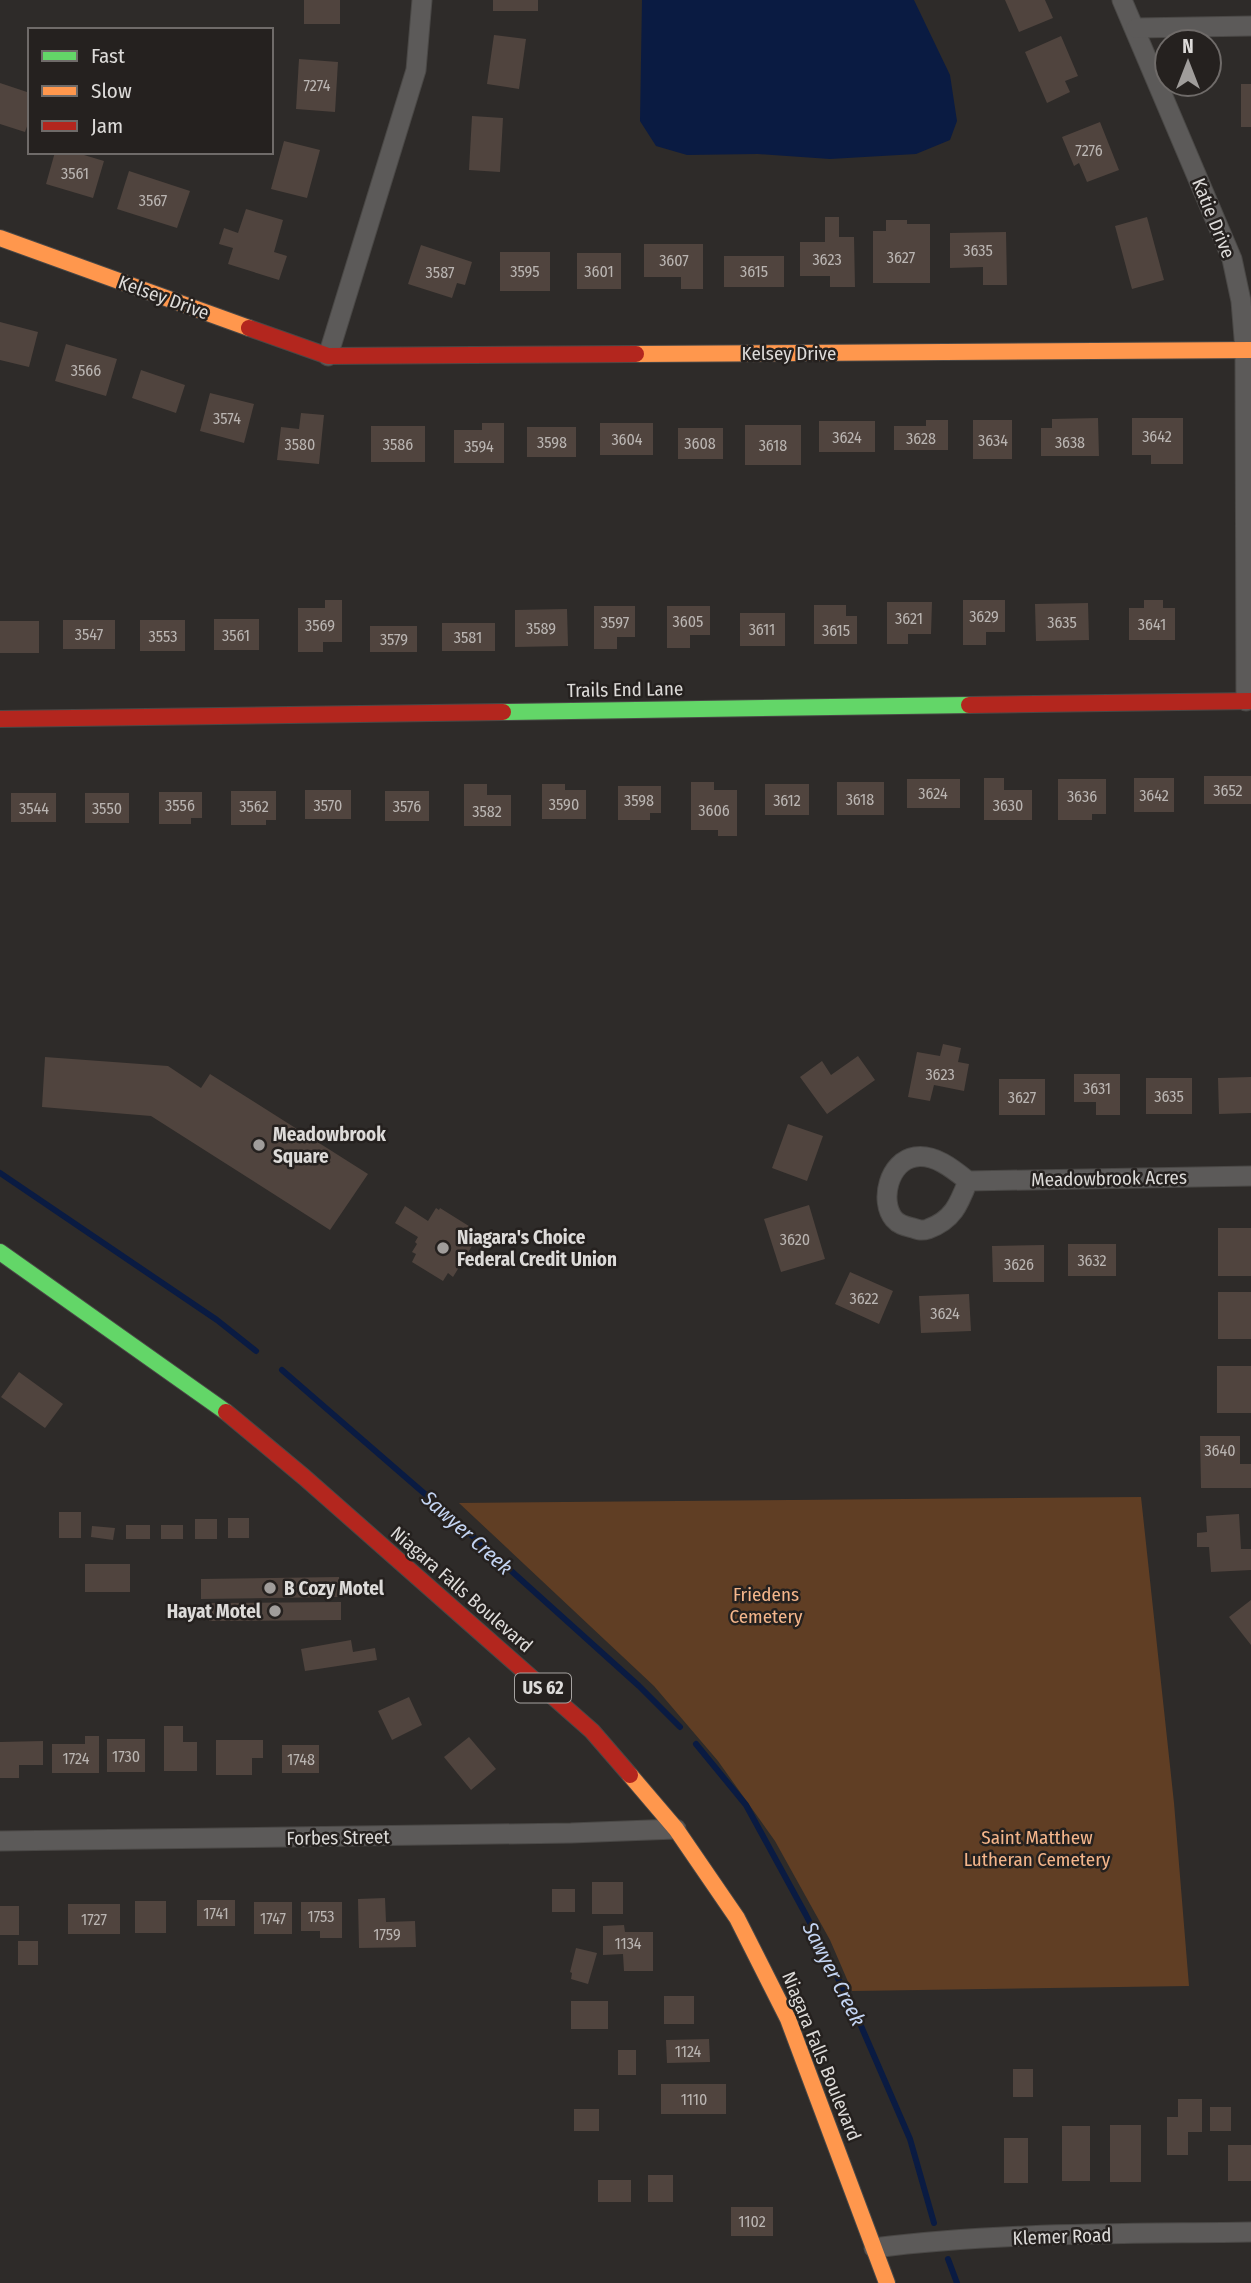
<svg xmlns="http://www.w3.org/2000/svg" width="1251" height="2283" font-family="'Fira Sans Condensed',sans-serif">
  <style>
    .green { fill: #603e24 }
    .water { fill: #0a1b42 }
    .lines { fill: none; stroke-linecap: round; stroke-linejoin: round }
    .stream { stroke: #0a1b42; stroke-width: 6 }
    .building { fill: #50443e }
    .street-casing { stroke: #4a4846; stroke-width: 21 }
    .fast-casing { stroke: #4a4846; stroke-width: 18 }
    .slow-casing { stroke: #4a4846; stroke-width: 18 }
    .jam-casing { stroke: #4a4846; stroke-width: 18 }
    .street { stroke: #5c5a59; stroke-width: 19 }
    .fast { stroke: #63d668; stroke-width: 16 }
    .slow { stroke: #ff974d; stroke-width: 16 }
    .jam { stroke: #b3261e; stroke-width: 16 }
    .poi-dot { fill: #a09d9b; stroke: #25211f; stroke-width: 2.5 }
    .labels { text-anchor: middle; stroke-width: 5; stroke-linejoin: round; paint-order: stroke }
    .number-label { font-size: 16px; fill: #bab5b2 }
    .shield { fill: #25211f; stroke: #a6a3a1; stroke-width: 2 }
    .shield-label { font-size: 18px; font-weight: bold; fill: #dddbd9 }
    .street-label { font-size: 19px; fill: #dddbd9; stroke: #25211f }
    .poi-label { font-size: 19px; font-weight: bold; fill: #dddbd9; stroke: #25211f; text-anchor: start }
    .park-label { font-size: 19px; fill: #f5b68b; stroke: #25211f }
    .water-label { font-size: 21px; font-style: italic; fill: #c3d4f2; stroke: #25211f }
  </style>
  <rect width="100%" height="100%" fill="#2e2b29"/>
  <!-- green -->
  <path class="green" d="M1141,1497L1174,1803L1189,1986L852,1991L830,1940L775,1841L718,1761L654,1686L459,1503Z"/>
  <!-- water -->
  <path class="water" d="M642,0H914L950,75L957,121L950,140L916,154L830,159L758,154L687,155L656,146L640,121Z"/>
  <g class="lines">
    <!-- stream -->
    <g class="stream">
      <path d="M0,1173L217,1320L256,1351"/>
      <path d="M282,1370L448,1514L639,1686L680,1727"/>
      <path d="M696,1744L746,1805L806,1915L855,2012L910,2139L934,2223"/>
      <path d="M948,2259L957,2283"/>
    </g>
  </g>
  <!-- building -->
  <g class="building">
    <rect x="304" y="0" width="36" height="24"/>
    <rect x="493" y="0" width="45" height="11"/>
    <path d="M1005,0H1045L1053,18L1019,32Z"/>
    <path d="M494,35L526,39L519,89L487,84Z"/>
    <path d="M1061,36L1078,76L1065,81L1070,92L1047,103L1025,52Z"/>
    <path d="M299,59L338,62L335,112L296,109Z"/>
    <path d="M0,83L30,93V118L25,132L0,124Z"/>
    <rect x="1241" y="84" width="10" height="43"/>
    <path d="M472,116L503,118L500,172L469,170Z"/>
    <path d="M1100,122L1119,170L1087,182L1079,163L1074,166L1062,137Z"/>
    <path d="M284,141L320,150L307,198L271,189Z"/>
    <path d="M55,152H74L104,161L93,198L46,184Z"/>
    <path d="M129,171L190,191L177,228L117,209Z"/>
    <path d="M246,209L283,220L274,252L287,256L279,280L228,264L233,248L219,244L224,228L238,233Z"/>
    <path d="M825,217H839V237H854L855,287H830V276H800V242H825Z"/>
    <path d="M1147,217L1164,280L1132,289L1115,226Z"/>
    <path d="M886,220H907V224H930V283H873V231H886Z"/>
    <path d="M1006,232L1007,285H983V267L950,268V233Z"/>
    <path d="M644,244H703V289H681V277H644Z"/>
    <path d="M421,245L472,262L465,285L457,283L452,298L408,284Z"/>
    <rect x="500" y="252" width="50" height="39"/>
    <rect x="577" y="253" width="44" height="36"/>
    <rect x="724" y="256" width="60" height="31"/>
    <path d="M0,322L38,332L29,367L0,360Z"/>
    <path d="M66,344L117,359L106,396L55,381Z"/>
    <path d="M141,370L185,385L176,413L132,398Z"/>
    <path d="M210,393L254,404L244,443L200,431Z"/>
    <path d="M301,413L324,415L319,464L277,460L281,427L299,429Z"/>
    <path d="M1098,418L1099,456H1041V428H1052V419Z"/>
    <path d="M1132,418H1183V464H1151V455H1132Z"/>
    <path d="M926,420H948V450H894V426H926Z"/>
    <rect x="973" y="420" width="39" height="39"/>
    <rect x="819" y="421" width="56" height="31"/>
    <path d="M482,423H504V463H454V430H482Z"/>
    <rect x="600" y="423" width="53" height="32"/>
    <rect x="745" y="425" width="56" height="40"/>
    <rect x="371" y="426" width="54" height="36"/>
    <rect x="527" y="427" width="49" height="30"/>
    <rect x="678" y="428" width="45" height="31"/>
    <path d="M325,600H342V642H323V652H298V608H325Z"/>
    <path d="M963,600H1005V632H986V645H963Z"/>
    <path d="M1144,600H1163V608H1175V640H1129V608H1144Z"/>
    <path d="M887,602H932L931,634H908V644H887Z"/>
    <path d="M1088,603L1089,640L1036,641L1035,604Z"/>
    <path d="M814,605H846V616H857V644H814Z"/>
    <path d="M594,606H635V637H617V649H594Z"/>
    <path d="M667,606H710V635H690V648H667Z"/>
    <path d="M567,609L568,646L515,647V610Z"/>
    <rect x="740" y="613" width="45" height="33"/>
    <rect x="214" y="619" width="45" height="31"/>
    <rect x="63" y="620" width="52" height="29"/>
    <rect x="140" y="620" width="45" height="31"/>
    <rect x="0" y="621" width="39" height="32"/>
    <rect x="442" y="623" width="53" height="28"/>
    <rect x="370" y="626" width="47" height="26"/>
    <rect x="1204" y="776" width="47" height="28"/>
    <path d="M984,778H1004V790H1032V820H984Z"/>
    <rect x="1134" y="778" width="40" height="34"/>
    <rect x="907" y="779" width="53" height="29"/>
    <path d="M1058,779H1106V814H1092V820H1058Z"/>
    <path d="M691,782H714V790H737V836H718V830H691Z"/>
    <rect x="837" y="782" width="47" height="33"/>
    <path d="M464,784H487V795H511V826H464Z"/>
    <path d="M542,784H565V790H586V819H542Z"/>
    <rect x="765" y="784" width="44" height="31"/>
    <path d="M618,786H661V813H650V820H618Z"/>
    <rect x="305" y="790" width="46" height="29"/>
    <path d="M231,791H276V820H266V825H231Z"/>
    <rect x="385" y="791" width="44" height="30"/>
    <path d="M159,792H202V818H191V824H159Z"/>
    <rect x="11" y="793" width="45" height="29"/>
    <rect x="85" y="793" width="44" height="30"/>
    <path d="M943,1044L961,1048L958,1062L969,1064L964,1091L934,1085L930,1101L908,1097L917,1052L940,1056Z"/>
    <path d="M858,1056L875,1080L827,1114L800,1077L822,1061L831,1075Z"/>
    <path d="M45,1057L168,1066L201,1088L210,1074L368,1174L330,1230L151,1116L42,1107Z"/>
    <path d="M1074,1074H1120V1115H1096V1102H1074Z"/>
    <path d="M1251,1077V1113L1219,1114L1218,1078Z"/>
    <rect x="1146" y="1078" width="46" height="36"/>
    <rect x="999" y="1079" width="46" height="36"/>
    <path d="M788,1124L823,1136L807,1181L772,1168Z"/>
    <path d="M809,1205L825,1259L781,1272L764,1219Z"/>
    <path d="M405,1206L428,1221L436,1208L439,1210L440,1208L480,1233L453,1277L448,1273L443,1281L412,1262L416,1254L412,1252L417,1244L415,1242L418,1237L395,1223Z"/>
    <rect x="1218" y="1228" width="33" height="48"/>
    <rect x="1068" y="1244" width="48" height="32"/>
    <path d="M1044,1245V1282H993L992,1246Z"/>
    <path d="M850,1272L893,1291L879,1324L835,1304Z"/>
    <rect x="1218" y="1292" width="33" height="47"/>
    <path d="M969,1294L971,1331L921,1333L919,1296Z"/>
    <rect x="1217" y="1366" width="34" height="47"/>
    <path d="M19,1372L63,1404L45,1428L1,1397Z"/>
    <path d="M1200,1436H1240V1464H1251V1488H1201Z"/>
    <rect x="59" y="1512" width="22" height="26"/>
    <path d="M1239,1514L1241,1549H1251V1570L1211,1572L1209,1547H1197V1533L1207,1532L1206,1516Z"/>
    <rect x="228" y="1518" width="21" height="20"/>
    <rect x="195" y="1519" width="22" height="20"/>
    <rect x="126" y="1525" width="24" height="14"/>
    <rect x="161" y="1525" width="22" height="14"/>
    <path d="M92,1526L115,1528L113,1540L91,1537Z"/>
    <rect x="85" y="1564" width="45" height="28"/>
    <path d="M339,1577L340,1597L201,1599V1579Z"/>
    <path d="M1251,1600V1645L1229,1617Z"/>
    <path d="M341,1602V1620L209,1621V1603Z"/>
    <path d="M351,1640L353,1652L375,1648L377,1660L305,1671L301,1649Z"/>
    <path d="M409,1697L422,1725L392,1740L378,1711Z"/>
    <path d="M164,1726H183V1742H197V1771H164Z"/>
    <path d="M85,1736H99V1773H52V1744H85Z"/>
    <path d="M469,1737L496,1769L471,1790L444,1757Z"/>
    <rect x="107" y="1739" width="38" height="33"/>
    <path d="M216,1740H263V1758H252V1775H216Z"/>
    <path d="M43,1741V1765H19V1778H0V1742Z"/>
    <rect x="282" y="1745" width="37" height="28"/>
    <rect x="592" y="1882" width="31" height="32"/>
    <rect x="552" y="1889" width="23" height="23"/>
    <path d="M385,1898L386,1922L415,1921L416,1947L359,1948L358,1899Z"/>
    <rect x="197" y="1900" width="38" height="26"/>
    <rect x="135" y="1901" width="31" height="32"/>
    <rect x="254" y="1902" width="38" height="32"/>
    <path d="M301,1902H342V1938H320V1931H301Z"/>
    <rect x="68" y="1904" width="52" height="30"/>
    <rect x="0" y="1906" width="19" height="29"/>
    <path d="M624,1925L625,1932H653V1971H624L623,1954L603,1955V1926Z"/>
    <rect x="18" y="1941" width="20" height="24"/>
    <path d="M576,1948L597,1953L588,1984L571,1979L572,1973L570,1972Z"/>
    <rect x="664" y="1996" width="30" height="28"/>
    <rect x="571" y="2001" width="37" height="28"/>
    <path d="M709,2039L710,2062L667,2063L666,2040Z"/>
    <rect x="618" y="2050" width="18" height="25"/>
    <rect x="1013" y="2069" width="20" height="28"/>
    <rect x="661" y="2084" width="65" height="30"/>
    <path d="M1178,2099H1202V2132H1188V2155H1167V2117H1178Z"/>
    <rect x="1210" y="2107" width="21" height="24"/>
    <rect x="574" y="2109" width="25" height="22"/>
    <rect x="1110" y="2125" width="31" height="57"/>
    <rect x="1062" y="2126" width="28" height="55"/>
    <rect x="1004" y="2138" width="24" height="45"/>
    <rect x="1228" y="2145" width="23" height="36"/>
    <rect x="648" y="2175" width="25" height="27"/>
    <rect x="598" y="2180" width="33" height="22"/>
    <rect x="731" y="2207" width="42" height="29"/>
  </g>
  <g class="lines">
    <!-- street casing -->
    <g class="street-casing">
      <g id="street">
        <path d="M1122,0L1232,259L1241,301L1245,350L1246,701"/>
        <path d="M1136,28L1251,26"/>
        <path d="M328,356L416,70L422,0"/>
        <path d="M968,1181C959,1204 953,1220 928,1229C922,1231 919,1230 913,1228C905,1226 899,1225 894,1219C879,1201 889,1161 915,1157C935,1154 953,1169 968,1181L1251,1176"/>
        <path d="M0,1841L571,1833L676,1829"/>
        <path d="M874,2248C998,2232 1125,2234 1251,2232"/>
      </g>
    </g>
    <!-- fast casing -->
    <g class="fast-casing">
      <g id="fast">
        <path d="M503,712L969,705"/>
        <path d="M0,1252L226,1412"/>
      </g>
    </g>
    <!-- slow casing -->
    <g class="slow-casing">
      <g id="slow">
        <path d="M0,238L249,328"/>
        <path d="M636,354L1251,350"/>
        <path d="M630,1775L676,1829L737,1918L788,2019L887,2283"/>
      </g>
    </g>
    <!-- jam casing -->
    <g class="jam-casing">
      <g id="jam">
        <path d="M249,328L328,356L636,354"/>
        <path d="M969,705L1251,701"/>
        <path d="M0,719L503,712"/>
        <path d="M226,1412L304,1477L592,1731L630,1775"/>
      </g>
    </g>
    <!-- street -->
    <use href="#street" class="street"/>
    <!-- fast -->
    <use href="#fast" class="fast"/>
    <!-- slow -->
    <use href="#slow" class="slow"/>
    <!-- jam -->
    <use href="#jam" class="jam"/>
  </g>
  <!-- markers -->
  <g class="poi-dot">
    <circle cx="259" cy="1145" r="7"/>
    <circle cx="443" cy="1248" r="7"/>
    <circle cx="270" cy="1588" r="7"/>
    <circle cx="275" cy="1611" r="7"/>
  </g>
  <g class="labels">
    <!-- number labels -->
    <g class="number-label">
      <text x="317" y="91">7274</text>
      <text x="1089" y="156">7276</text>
      <text x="75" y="179">3561</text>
      <text x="153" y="206">3567</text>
      <text x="978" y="256">3635</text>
      <text x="901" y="263">3627</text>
      <text x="827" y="265">3623</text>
      <text x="674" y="266">3607</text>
      <text x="525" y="277">3595</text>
      <text x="599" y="277">3601</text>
      <text x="754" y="277">3615</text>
      <text x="440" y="278">3587</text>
      <text x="86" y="376">3566</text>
      <text x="227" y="424">3574</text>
      <text x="1157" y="442">3642</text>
      <text x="847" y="443">3624</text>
      <text x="921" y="444">3628</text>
      <text x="627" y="445">3604</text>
      <text x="993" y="446">3634</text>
      <text x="552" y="448">3598</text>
      <text x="1070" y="448">3638</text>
      <text x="700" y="449">3608</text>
      <text x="300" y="450">3580</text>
      <text x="398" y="450">3586</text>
      <text x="773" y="451">3618</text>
      <text x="479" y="452">3594</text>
      <text x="984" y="622">3629</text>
      <text x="909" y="624">3621</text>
      <text x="688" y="627">3605</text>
      <text x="615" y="628">3597</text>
      <text x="1062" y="628">3635</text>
      <text x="1152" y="630">3641</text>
      <text x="320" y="631">3569</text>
      <text x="541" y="634">3589</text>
      <text x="762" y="635">3611</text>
      <text x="836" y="636">3615</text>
      <text x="89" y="640">3547</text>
      <text x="236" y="641">3561</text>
      <text x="163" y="642">3553</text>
      <text x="468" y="643">3581</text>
      <text x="394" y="645">3579</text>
      <text x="1228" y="796">3652</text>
      <text x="933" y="799">3624</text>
      <text x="1154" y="801">3642</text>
      <text x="1082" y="802">3636</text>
      <text x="860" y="805">3618</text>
      <text x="639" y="806">3598</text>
      <text x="787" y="806">3612</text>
      <text x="564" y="810">3590</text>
      <text x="180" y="811">3556</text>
      <text x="328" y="811">3570</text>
      <text x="1008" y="811">3630</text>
      <text x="254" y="812">3562</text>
      <text x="407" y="812">3576</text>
      <text x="34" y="814">3544</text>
      <text x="107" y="814">3550</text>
      <text x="714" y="816">3606</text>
      <text x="487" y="817">3582</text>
      <text x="940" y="1080">3623</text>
      <text x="1097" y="1094">3631</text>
      <text x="1169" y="1102">3635</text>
      <text x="1022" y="1103">3627</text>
      <text x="795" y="1245">3620</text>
      <text x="1092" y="1266">3632</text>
      <text x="1019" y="1270">3626</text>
      <text x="864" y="1304">3622</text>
      <text x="945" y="1319">3624</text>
      <text x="1220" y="1456">3640</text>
      <text x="126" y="1762">1730</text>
      <text x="76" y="1764">1724</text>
      <text x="301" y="1765">1748</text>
      <text x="216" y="1919">1741</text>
      <text x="321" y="1922">1753</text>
      <text x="273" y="1924">1747</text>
      <text x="94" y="1925">1727</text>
      <text x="387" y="1940">1759</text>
      <text x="628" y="1949">1134</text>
      <text x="688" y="2057">1124</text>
      <text x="694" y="2105">1110</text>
      <text x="752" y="2227">1102</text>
    </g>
    <!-- shield labels -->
    <rect class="shield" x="515" y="1673.5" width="56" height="29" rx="5"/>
    <g class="shield-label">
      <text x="543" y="1694">US 62</text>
    </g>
    <!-- street labels -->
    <g class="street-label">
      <text transform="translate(1214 218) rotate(68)" y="7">Katie Drive</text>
      <text transform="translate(164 297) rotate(20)" y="7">Kelsey Drive</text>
      <text x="789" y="360">Kelsey Drive</text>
      <text transform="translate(625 689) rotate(-1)" y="7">Trails End Lane</text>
      <text transform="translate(1109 1178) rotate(-1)" y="7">Meadowbrook Acres</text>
      <text transform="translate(462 1589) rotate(41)" y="7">Niagara Falls Boulevard</text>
      <text transform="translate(338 1837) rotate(-1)" y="7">Forbes Street</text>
      <text transform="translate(822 2056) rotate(68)" y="7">Niagara Falls Boulevard</text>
      <text transform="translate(1062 2236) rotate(-2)" y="7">Klemer Road</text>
    </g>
    <!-- poi labels -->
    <g class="poi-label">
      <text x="273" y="1141">Meadowbrook<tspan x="273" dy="22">Square</tspan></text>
      <text x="457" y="1244">Niagara's Choice<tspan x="457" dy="22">Federal Credit Union</tspan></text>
      <text x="284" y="1595">B Cozy Motel</text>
      <text x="261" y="1618" text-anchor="end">Hayat Motel</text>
    </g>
    <!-- park labels -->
    <g class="park-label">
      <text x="766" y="1601">Friedens<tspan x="766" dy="22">Cemetery</tspan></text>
      <text x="1037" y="1844">Saint Matthew<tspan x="1037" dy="22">Lutheran Cemetery</tspan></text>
    </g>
    <!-- water labels -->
    <g class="water-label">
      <text transform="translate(467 1533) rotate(42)" y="7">Sawyer Creek</text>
      <text transform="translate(834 1974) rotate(63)" y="7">Sawyer Creek</text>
    </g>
  </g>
  <!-- legend -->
  <rect x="28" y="28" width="245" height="126" fill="#25211f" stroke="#6f6b69" stroke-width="2"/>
  <rect x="42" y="51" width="35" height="10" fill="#63d668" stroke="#6f6b69" stroke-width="2"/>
  <text x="91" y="63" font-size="21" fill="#dddbd9">Fast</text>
  <rect x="42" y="86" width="35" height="10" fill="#ff974d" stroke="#6f6b69" stroke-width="2"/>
  <text x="91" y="98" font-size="21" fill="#dddbd9">Slow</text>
  <rect x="42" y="121" width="35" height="10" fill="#b3261e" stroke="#6f6b69" stroke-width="2"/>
  <text x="91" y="133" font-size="21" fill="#dddbd9">Jam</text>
  <!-- north arrow -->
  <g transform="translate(1188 63)"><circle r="33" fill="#25211f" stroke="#6f6b69" stroke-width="2"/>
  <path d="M0-5L12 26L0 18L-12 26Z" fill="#a09d9b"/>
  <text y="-10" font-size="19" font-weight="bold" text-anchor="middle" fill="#dddbd9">N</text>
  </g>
</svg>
